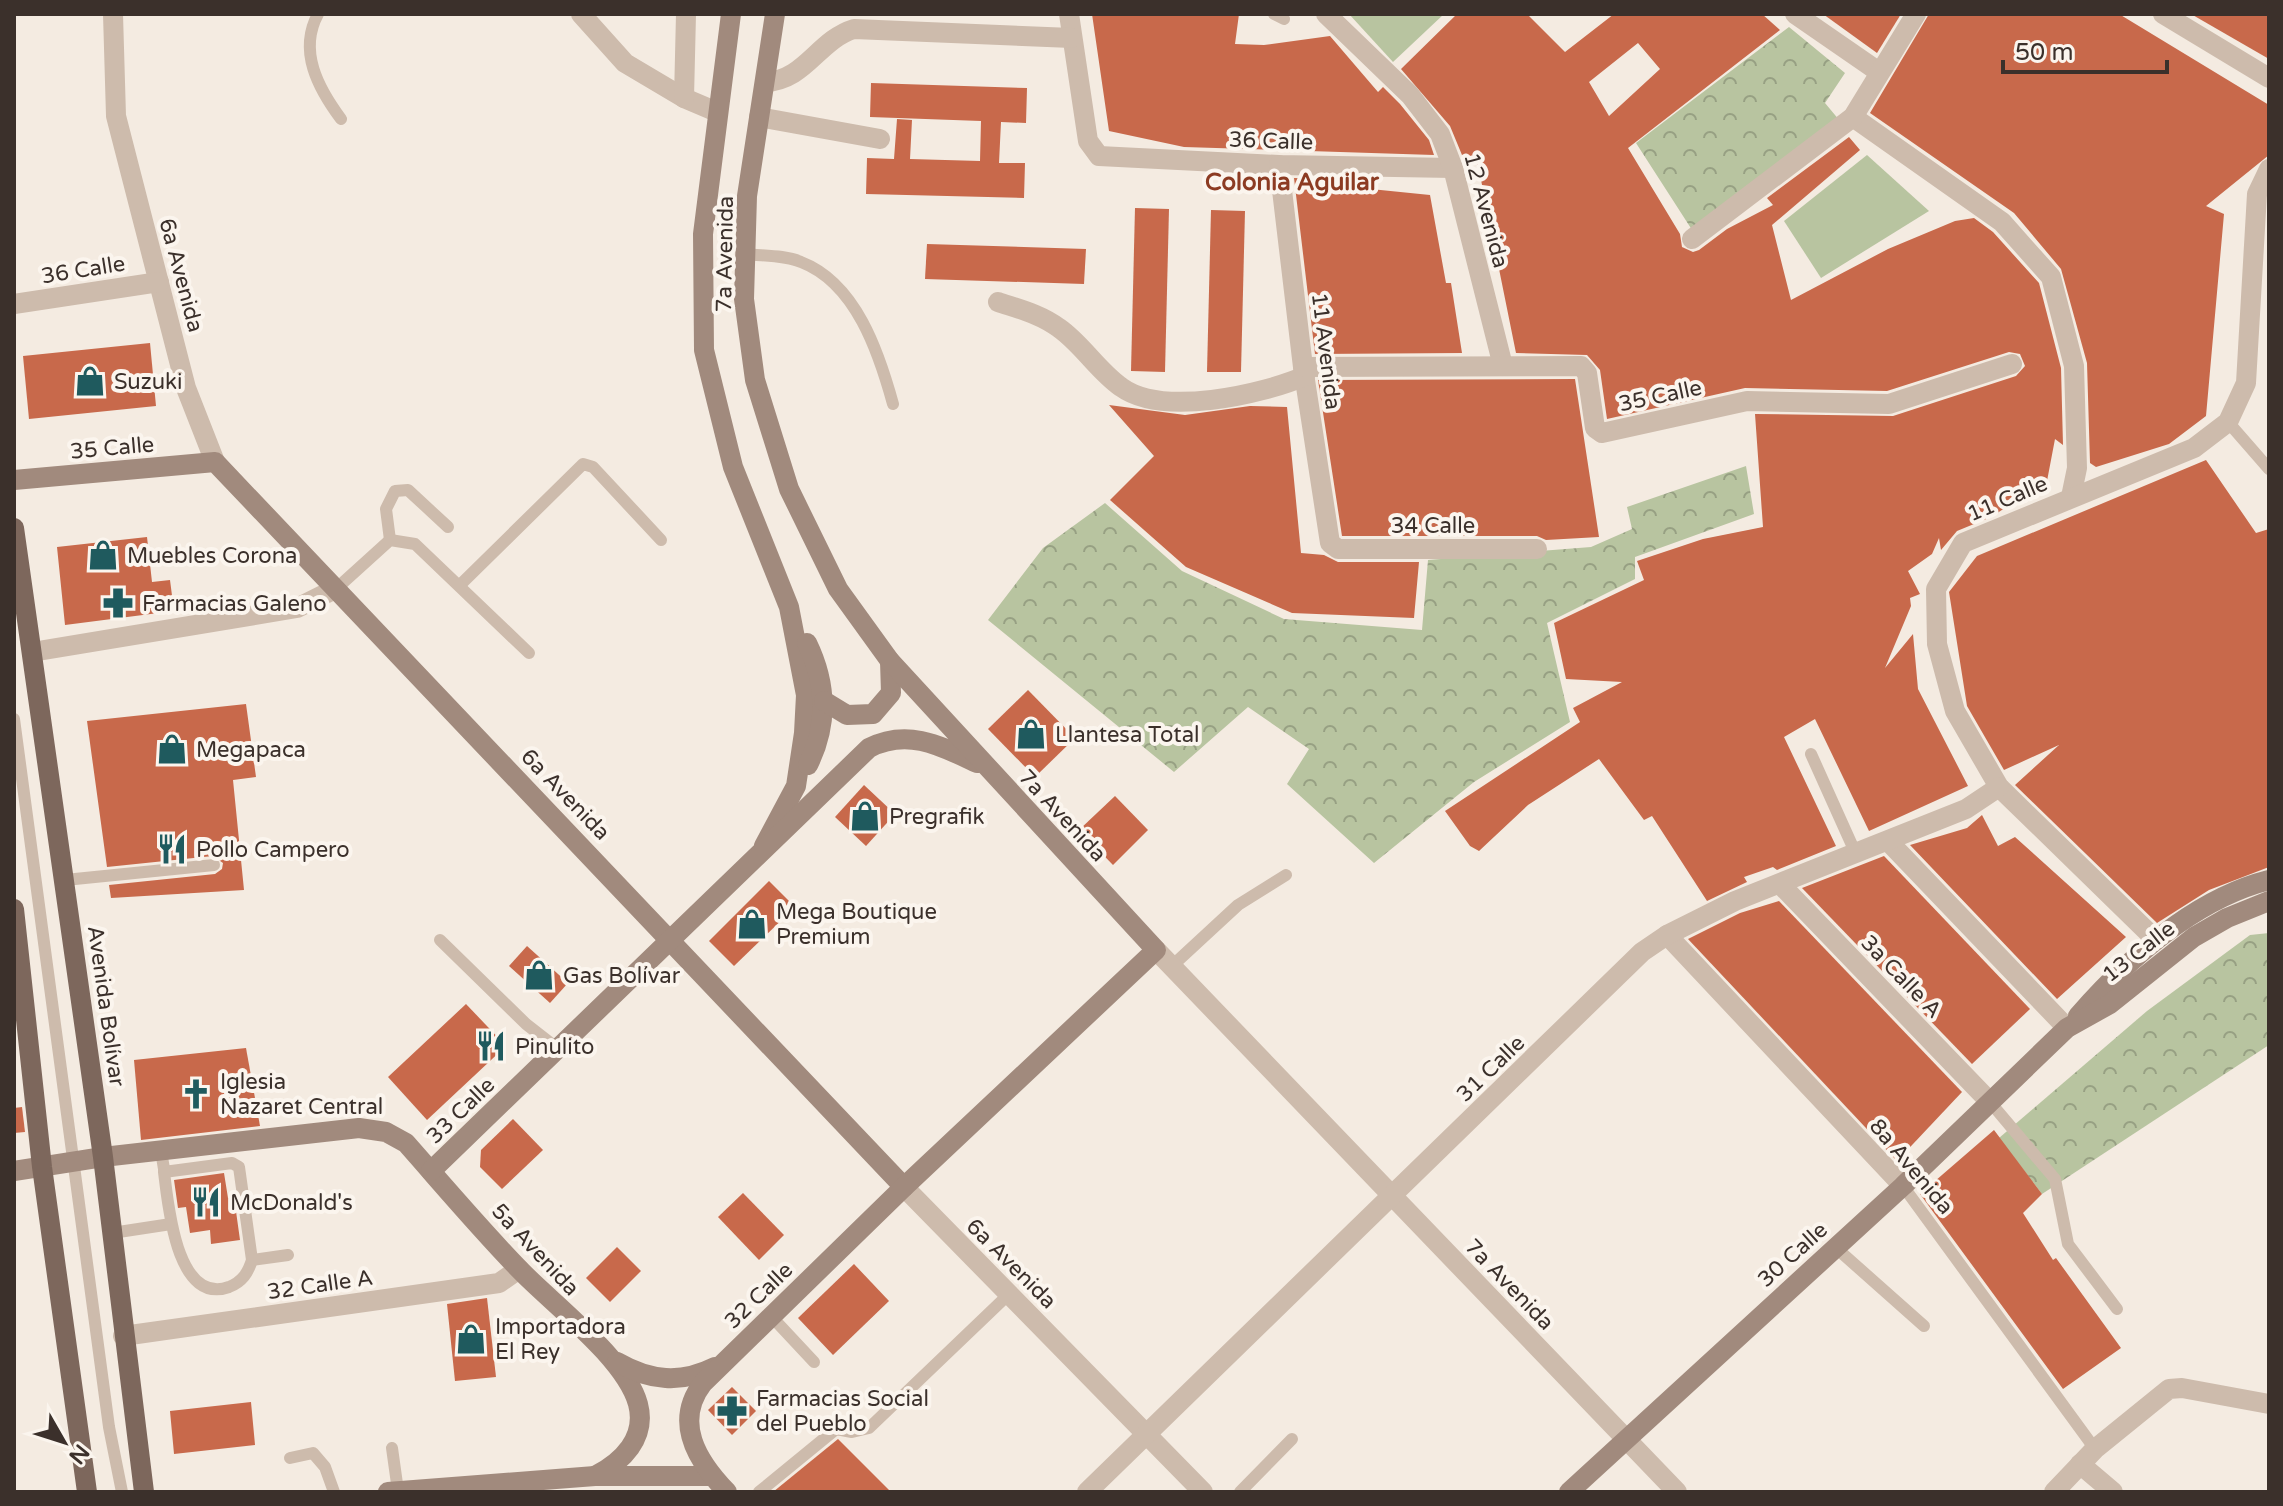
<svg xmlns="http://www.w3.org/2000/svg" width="2283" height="1506" font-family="'Varela Round',sans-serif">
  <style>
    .green { fill: #b8c4a0 }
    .forest { fill: url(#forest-crowns) }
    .building { fill: #c8694b; fill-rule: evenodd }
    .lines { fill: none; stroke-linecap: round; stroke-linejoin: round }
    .lane { stroke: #cdbbac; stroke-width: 12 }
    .street { stroke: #cdbbac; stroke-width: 20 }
    .secondary { stroke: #a18a7d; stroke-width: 20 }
    .primary { stroke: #7d675c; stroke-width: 20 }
    .labels { text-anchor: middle; stroke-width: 8; stroke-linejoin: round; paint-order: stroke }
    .street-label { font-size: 22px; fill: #3b302b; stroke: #fbf5ee }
    .poi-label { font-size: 22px; fill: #3b302b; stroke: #fbf5ee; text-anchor: start }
    .neighbourhood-label { font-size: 24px; font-weight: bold; fill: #8c3b22; stroke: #fbf5ee }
  </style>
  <defs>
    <pattern id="forest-crowns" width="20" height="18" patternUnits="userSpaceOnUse" patternTransform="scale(2)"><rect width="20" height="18" fill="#b8c4a0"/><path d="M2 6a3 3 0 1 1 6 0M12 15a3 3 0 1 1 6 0" fill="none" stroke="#97a083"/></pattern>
  </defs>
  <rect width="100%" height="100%" fill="#f4ebe1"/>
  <!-- green -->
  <g class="green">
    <path d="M1349,14H1444L1393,62Z"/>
    <path d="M1867,155L1929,211L1821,278L1784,221Z"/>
  </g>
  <!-- forest -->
  <g class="forest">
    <path d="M1789,27L1845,73L1825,103L1840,121L1694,233L1636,143Z"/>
    <path d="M1746,466L1754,514L1635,557V579L1547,623L1570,722L1474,782L1374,863L1287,784L1309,749L1248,707L1174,772L988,620L1043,548L1105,503L1182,571L1284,619L1422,630L1428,560L1591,547L1632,529L1627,507Z"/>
    <path d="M2269,933V1045L2042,1194L1999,1138L2147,1011L2250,935Z"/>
  </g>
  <!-- building -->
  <g class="building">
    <path d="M1092,14H1239L1235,44L1264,45L1330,36L1378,92L1383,87L1400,104L1429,140L1434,155L1184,147L1109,131Z"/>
    <path d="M1457,14H1527L1565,52L1614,14H1762L1780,30L1628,148L1680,234L1682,247L1693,252L1699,250L1727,229L1773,205L1767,198L1849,137L1860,150L1772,225L1791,300L1888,249L1955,221L1974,218L1993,232L2039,283L2061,368L2063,445L2055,439L2047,481L1991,517L1957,531L1941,550L1939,538L1932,554L1908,571L1920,594L1910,598L1911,606L1885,668L1913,634L1918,689L1968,786L1869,831L1815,719L1784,737L1836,846L1777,870L1773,867L1744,877L1747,882L1707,901L1652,816L1644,820L1599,759L1528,805L1479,851L1470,846L1445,811L1580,722L1573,708L1622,682L1566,679L1554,623L1644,580L1637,561L1703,539L1763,527L1755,414L1893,416L2016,376L2025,366L2020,354L2009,352L1887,391L1745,388L1607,419L1600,370L1587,355L1516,353L1478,165L1470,156L1462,155L1450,126L1401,69ZM1638,43L1660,69L1609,116L1589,82Z"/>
    <path d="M1823,14H1901L1877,53Z"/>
    <path d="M1929,14H2119L2269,105V155L2206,206L2224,214L2206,416L2169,444L2096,467L2090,463L2087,363L2061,269L2014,213L1870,113Z"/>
    <path d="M2191,14H2269V59Z"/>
    <path d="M871,83L1027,88L1026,123L1001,122L999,163H1025L1024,198L866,194L867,158L894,159L897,119L912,120L910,159L980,161L981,121L870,117Z"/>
    <path d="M1294,178L1330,179L1331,185L1430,195L1446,283H1451L1462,353L1315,354Z"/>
    <path d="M1135,208L1169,209L1165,372L1131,371Z"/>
    <path d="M1211,210L1245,211L1241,372H1207Z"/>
    <path d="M927,244L1086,249L1084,284L925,279Z"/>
    <path d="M150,343L156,406L29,419L23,356Z"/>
    <path d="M1575,379L1599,537L1546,540L1537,536H1342L1318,380Z"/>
    <path d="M1109,405L1185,415L1250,406L1287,407L1301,553L1324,555L1338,562H1419L1414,618L1292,613L1186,567L1110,500L1154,456Z"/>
    <path d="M2206,460L2256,533L2269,529V867L2209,890L2157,923L2015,785L2059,745L2004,770L1967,706L1949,592L1977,556Z"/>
    <path d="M147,537L152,582L170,580L174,611L65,625L57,547Z"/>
    <path d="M1028,690L1075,738L1035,777L988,729Z"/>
    <path d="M246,704L256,777L233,780L244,890L111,898L109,885L215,874L222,869L223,863L213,856L107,867L87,721Z"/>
    <path d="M864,785L895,814L866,846L835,817Z"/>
    <path d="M1115,796L1148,830L1113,865L1079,830Z"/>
    <path d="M1982,815L1998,846L2015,837L2126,937L2057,999L1910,845L1967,828Z"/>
    <path d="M1884,856L2030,1009L1972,1064L1802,888Z"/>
    <path d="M769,881L795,907L734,966L709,941Z"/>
    <path d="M1779,901L1962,1092L1897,1161L1688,939L1740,913Z"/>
    <path d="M527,946L568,983L550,1003L509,966Z"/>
    <path d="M466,1004L506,1046L427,1120L388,1077Z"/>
    <path d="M246,1048L260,1126L141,1140L134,1060Z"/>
    <path d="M22,1107L25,1132L14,1133V1108Z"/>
    <path d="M513,1119L543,1150L502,1189L480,1167L481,1150Z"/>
    <path d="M1994,1130L2042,1194L2023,1213L2053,1260L2056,1258L2121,1348L2063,1389L1920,1194Z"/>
    <path d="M224,1173L228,1198L234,1197L240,1240L211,1244L210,1230L190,1233L186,1207L178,1208L174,1180Z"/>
    <path d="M743,1193L784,1235L759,1260L718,1217Z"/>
    <path d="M617,1247L641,1271L610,1302L586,1278Z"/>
    <path d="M854,1264L889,1301L833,1355L798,1318Z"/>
    <path d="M487,1298L496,1377L455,1381L447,1304Z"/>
    <path d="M732,1387L756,1411L732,1435L708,1410Z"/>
    <path d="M251,1402L255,1445L174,1454L170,1411Z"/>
    <path d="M838,1439L891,1492H773Z"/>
  </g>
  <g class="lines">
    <!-- lane -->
    <g class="lane">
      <path d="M318,14C298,51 318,88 341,119"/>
      <path d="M1274,14L1284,19"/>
      <path d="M746,254C763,256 785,255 801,262C856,283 879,353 893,404"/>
      <path d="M2228,422L2269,469"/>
      <path d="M390,540L386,509L395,491L408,490L448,527"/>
      <path d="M460,585L583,464L593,467L661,540"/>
      <path d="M337,588L390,540L415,544L529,653"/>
      <path d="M14,719L109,1427L122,1492"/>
      <path d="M1811,754L1856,854"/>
      <path d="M65,880L214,865"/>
      <path d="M440,940L526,1024L558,1049"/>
      <path d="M1172,966L1238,905L1286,875"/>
      <path d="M1990,1102L2055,1179L2068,1244L2117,1309"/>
      <path d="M161,1151L164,1169V1172C168,1203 176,1306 229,1287C242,1282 248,1273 252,1260L239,1167L232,1163L164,1172"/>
      <path d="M1903,1186L2095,1449"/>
      <path d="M112,1233L171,1224"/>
      <path d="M1835,1247L1924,1326"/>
      <path d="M252,1260L288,1255"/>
      <path d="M771,1316L814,1362"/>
      <path d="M392,1448L398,1491"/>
      <path d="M290,1458L313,1453L325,1467L334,1492"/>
      <path d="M759,1492L836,1429L852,1432L869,1428L1008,1295"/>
      <path d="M1240,1492L1292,1439"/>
    </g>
    <!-- street -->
    <g class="street">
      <path d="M113,14L116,116L186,388L215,462"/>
      <path d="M581,14L625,63L684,98L717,112"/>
      <path d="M1069,14L1088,141L1099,156L1279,165L1453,168"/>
      <path d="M1326,14L1410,95L1440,134L1453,168L1503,366"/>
      <path d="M1795,14L1879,72"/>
      <path d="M2163,14L2269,78"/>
      <path d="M765,82C805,81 818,40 854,29L1072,38"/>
      <path d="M684,98L686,14"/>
      <path d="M759,117L880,139"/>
      <path d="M1853,117L2002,222L2051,277L2074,366L2077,468L2071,497"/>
      <path d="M1279,165L1303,367L1330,543L1338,549H1537"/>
      <path d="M1692,239L1853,117L1916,14"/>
      <path d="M998,302C1019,309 1040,314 1059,328C1082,344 1098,371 1121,387C1162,417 1261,395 1305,376"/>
      <path d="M14,304L159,282"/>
      <path d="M1303,367L1581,366L1587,373L1595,428L1602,433L1747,401L1889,404L2012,364"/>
      <path d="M32,652L297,608L337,588"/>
      <path d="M1888,841L2067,1028"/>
      <path d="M1780,884L1990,1102"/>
      <path d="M1667,935L1903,1186"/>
      <path d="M2156,940L1999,787L1955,711L1937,644L1936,589L1963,543L2194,448L2228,422L2246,383L2257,194L2269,169"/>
      <path d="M1156,950L1677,1492"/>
      <path d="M904,1187L1203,1492"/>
      <path d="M123,1336L499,1283L519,1269"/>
      <path d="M2080,1464L2113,1492"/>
      <path d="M1087,1492L1642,952L1667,935L1735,901L1966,809L1999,787"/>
      <path d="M2054,1492L2095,1449L2169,1389L2182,1388L2269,1404"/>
    </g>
    <!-- secondary -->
    <g class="secondary">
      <path d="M731,14L703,234L704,350L733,467L789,607L806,695L804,733L796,786L764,846"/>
      <path d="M14,480L215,462L904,1187"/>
      <path d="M807,643C827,684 828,725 808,765"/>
      <path d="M824,701L847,715L873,714L891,693L890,661"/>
      <path d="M2078,1016C2128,959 2194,899 2269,880"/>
      <path d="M14,1171L103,1157L359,1128L386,1132L406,1143C444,1186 481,1230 521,1271C554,1305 626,1359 638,1404C647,1438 622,1462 595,1476"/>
      <path d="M431,1171L869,748C908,728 941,746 977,763"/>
      <path d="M617,1362C650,1381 681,1384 715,1367"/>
      <path d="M388,1492L595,1476H711"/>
      <path d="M727,1492C697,1461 673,1422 703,1383L904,1187L1156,950L890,661L838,589L789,489L755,380L744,299L747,196L775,14"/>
      <path d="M1569,1492L1903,1186L2067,1028L2110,1004L2194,937L2227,918L2269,901"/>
    </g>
    <!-- primary -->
    <g class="primary">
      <path d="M14,528L103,1157L144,1492"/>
      <path d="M14,909L42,1167L87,1492"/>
    </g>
  </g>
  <!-- icons -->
  <defs>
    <g id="shop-bare" transform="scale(2.4)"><path d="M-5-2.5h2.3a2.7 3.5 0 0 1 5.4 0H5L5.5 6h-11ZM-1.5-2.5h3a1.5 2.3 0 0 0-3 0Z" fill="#1f5a5e" stroke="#fbf5ee" stroke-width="2.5" paint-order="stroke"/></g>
    <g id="pharmacy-bare" transform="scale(2.4)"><path d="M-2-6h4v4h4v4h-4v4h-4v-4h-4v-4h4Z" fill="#1f5a5e" stroke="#fbf5ee" stroke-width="2.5" paint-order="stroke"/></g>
    <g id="restaurant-bare" transform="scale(2.4)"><path d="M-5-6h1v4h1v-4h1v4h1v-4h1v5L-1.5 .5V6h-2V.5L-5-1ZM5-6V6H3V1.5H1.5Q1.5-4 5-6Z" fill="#1f5a5e" stroke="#fbf5ee" stroke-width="2.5" paint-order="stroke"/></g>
    <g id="church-bare" transform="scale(2.4)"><path d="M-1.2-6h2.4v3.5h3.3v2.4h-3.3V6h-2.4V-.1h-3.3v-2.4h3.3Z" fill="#1f5a5e" stroke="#fbf5ee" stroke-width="2.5" paint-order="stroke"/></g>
  </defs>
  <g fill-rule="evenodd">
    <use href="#shop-bare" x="90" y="381"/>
    <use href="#shop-bare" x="103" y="555"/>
    <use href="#pharmacy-bare" x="118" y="603"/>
    <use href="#shop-bare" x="1031" y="734"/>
    <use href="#shop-bare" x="172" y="749"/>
    <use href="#shop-bare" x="865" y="816"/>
    <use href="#restaurant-bare" x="172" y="849"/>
    <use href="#shop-bare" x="752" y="924"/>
    <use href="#shop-bare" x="539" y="975"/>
    <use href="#restaurant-bare" x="491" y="1046"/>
    <use href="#church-bare" x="196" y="1094"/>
    <use href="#restaurant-bare" x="206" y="1202"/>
    <use href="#shop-bare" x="471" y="1339"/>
    <use href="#pharmacy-bare" x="732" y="1411"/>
  </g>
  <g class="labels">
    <!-- street labels -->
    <g class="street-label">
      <text transform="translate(1271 140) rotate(2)" y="8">36 Calle</text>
      <text transform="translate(1487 210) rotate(75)" y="8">12 Avenida</text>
      <text transform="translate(724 254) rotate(-89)" y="8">7a Avenida</text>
      <text transform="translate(83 269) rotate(-9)" y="8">36 Calle</text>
      <text transform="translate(182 275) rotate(75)" y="8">6a Avenida</text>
      <text transform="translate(1327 351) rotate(83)" y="8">11 Avenida</text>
      <text transform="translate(1660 395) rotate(-12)" y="8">35 Calle</text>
      <text transform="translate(112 447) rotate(-5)" y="8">35 Calle</text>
      <text transform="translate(2007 498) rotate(-23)" y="8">11 Calle</text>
      <text x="1433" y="533">34 Calle</text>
      <text transform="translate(566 794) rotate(46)" y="8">6a Avenida</text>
      <text transform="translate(1063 815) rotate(47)" y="8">7a Avenida</text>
      <text transform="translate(2138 951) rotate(-38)" y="8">13 Calle</text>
      <text transform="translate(1902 976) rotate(46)" y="8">3a Calle A</text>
      <text transform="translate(107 1006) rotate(82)" y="8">Avenida Bolívar</text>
      <text transform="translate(1490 1068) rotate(-44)" y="8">31 Calle</text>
      <text transform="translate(460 1110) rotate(-44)" y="8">33 Calle</text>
      <text transform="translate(1912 1166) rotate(50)" y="8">8a Avenida</text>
      <text transform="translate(536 1249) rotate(47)" y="8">5a Avenida</text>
      <text transform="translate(1792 1254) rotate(-42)" y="8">30 Calle</text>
      <text transform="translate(1012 1263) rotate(45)" y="8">6a Avenida</text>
      <text transform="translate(320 1284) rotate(-8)" y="8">32 Calle A</text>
      <text transform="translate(1510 1284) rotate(46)" y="8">7a Avenida</text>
      <text transform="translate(758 1295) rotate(-44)" y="8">32 Calle</text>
    </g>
    <!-- poi labels -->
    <g class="poi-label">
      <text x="114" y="389">Suzuki</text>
      <text x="127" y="563">Muebles Corona</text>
      <text x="142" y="611">Farmacias Galeno</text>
      <text x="1055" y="742">Llantesa Total</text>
      <text x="196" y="757">Megapaca</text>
      <text x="889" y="824">Pregrafik</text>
      <text x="196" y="857">Pollo Campero</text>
      <text x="776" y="919">Mega Boutique<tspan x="776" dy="25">Premium</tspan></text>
      <text x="563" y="983">Gas Bolívar</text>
      <text x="515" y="1054">Pinulito</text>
      <text x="220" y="1089">Iglesia<tspan x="220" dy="25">Nazaret Central</tspan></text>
      <text x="230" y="1210">McDonald's</text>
      <text x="495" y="1334">Importadora<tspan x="495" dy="25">El Rey</tspan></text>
      <text x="756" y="1406">Farmacias Social<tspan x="756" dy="25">del Pueblo</tspan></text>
    </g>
    <!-- neighbourhood labels -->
    <g class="neighbourhood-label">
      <text x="1292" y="190">Colonia Aguilar</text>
    </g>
  </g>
  <!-- border -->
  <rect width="2283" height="1506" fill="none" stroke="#3b302b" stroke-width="32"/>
  <!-- north arrow -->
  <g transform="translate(64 1442) rotate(129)" stroke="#fbf5ee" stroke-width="6" paint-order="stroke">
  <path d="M0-6L14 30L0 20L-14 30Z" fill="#3b302b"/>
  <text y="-12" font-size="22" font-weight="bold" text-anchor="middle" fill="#3b302b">N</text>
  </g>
  <!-- scale -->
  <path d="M2003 60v12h164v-12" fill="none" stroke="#3b302b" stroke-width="4"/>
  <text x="2015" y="60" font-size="24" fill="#3b302b" stroke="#fbf5ee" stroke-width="6" paint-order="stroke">50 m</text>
</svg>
